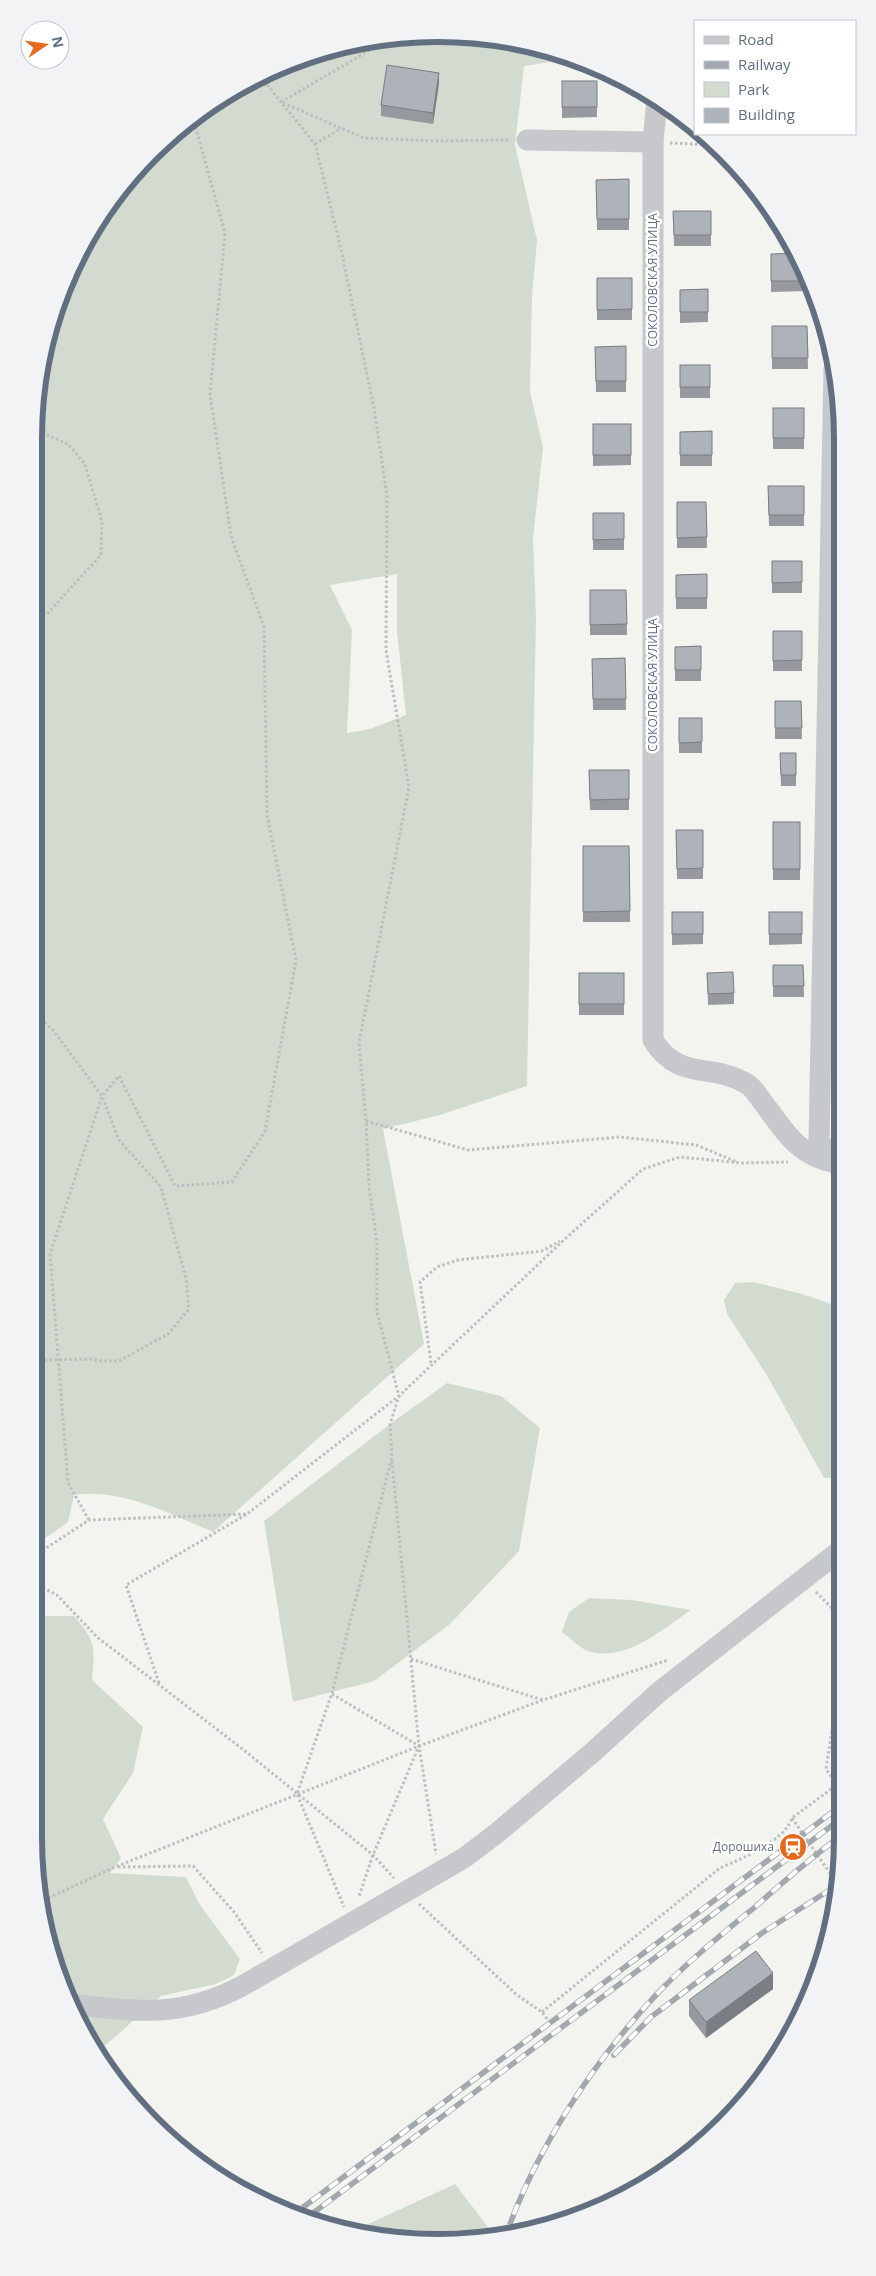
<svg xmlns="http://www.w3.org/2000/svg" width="876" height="2276" font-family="'Open Sans',sans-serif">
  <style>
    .green { fill: #d3dbd0; fill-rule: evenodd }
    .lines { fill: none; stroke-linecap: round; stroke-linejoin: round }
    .path { stroke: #bdbec0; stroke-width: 3; stroke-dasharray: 2.5 2.5; stroke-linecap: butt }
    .minor { stroke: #c6c8cc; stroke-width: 21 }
    .rail-casing { stroke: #a3a8ae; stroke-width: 5.5 }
    .rail { stroke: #fff; stroke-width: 4; stroke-dasharray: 11; stroke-linecap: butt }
    .wall { fill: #969a9f }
    .shaded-wall { fill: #7a7d82 }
    .building { fill: #aeb3b9; stroke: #7a7d82 }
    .labels { text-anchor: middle; stroke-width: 5; stroke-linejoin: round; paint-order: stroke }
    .street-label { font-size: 12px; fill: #626f81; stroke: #fff }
    .poi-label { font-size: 12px; fill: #626f81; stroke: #fff; text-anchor: end }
    .rim { fill: none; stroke: #626f81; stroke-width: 6 }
  </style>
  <rect width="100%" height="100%" fill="#f3f4ef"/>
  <!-- green -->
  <g class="green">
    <path d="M465,35L543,48L569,59L524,66L515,145L537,240L532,297L530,392L543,447L533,539L536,616L527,1086L440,1115L383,1129L424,1344L213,1532C169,1514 123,1488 74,1495L68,1522L34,1546V438L48,333L76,259L117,192L172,134L236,88L308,55L386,37ZM397,574V631L406,715L370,729L347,733L352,630L330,585Z"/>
    <path d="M754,1282L802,1294L841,1307V1477L824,1478L768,1377L727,1314L724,1300L735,1283Z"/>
    <path d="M447,1383L501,1396L540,1428L519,1551L450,1624L374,1681L293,1702L264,1521L390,1424Z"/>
    <path d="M589,1598L632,1600L691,1610C661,1630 628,1661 590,1652C581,1649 570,1638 562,1632L569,1612Z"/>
    <path d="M34,1605L37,1616H74C96,1642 95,1646 92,1680L143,1727L133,1773L103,1819L121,1858L110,1873L186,1877L200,1905L240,1959L234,1975L216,1984L161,1996L97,2053L88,2040L55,1968L34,1838Z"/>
    <path d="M455,2184L494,2235L385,2239L353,2231Z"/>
  </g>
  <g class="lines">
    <!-- path -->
    <g class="path">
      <path d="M261,77L315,144L341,249L374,408L387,496L386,650L409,787L359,1043L366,1121L369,1186L377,1243V1312L399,1396L390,1424L392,1457L332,1693L297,1794L344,1907"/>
      <path d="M249,82L266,85"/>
      <path d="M281,102L392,37"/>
      <path d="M283,103L364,138L438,141L509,140"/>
      <path d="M670,143L712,145"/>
      <path d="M315,144L342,128"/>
      <path d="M34,621L47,614L101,555L102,522L85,464L68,444L35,430"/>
      <path d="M34,1012L53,1030L102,1096L119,1140L161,1187L186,1278L189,1309L168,1334L119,1361H101L92,1359L46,1360L34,1363"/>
      <path d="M366,1121L468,1150L620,1137L696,1145L737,1162"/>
      <path d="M431,1363L420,1282L437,1267L458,1260L542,1251L560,1241"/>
      <path d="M392,1461L419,1746L436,1854"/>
      <path d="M89,1520L68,1483L50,1254L102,1096L119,1076L175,1186L232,1182L265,1131L296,960L267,815L264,627L231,536L210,394L225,233L193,118"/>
      <path d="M34,1556L89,1520L247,1514L399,1396L566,1238L643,1169L680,1157L741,1163L788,1162"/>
      <path d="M34,1583L57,1595L97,1637L245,1751L373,1855L394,1878"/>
      <path d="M816,1592L842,1618"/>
      <path d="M411,1659L543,1700"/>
      <path d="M159,1683L126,1585L247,1514"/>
      <path d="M332,1694L419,1746L373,1855L359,1896"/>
      <path d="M837,1785L826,1769L832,1730L842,1722"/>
      <path d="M792,1818L836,1882"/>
      <path d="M118,1867L193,1866L234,1912L262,1953"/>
      <path d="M44,1900L115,1867L419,1746L543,1700L668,1660"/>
      <path d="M419,1904L517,1995L542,2012L550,2023"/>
      <path d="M542,2012L720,1868C741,1859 785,1841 792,1818L842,1781"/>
    </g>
    <!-- minor -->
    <g class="minor">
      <path d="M657,99L653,142V1040C679,1082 712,1062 747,1084C753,1087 758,1096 762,1101C784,1130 797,1156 836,1163"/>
      <path d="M527,140L653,142"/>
      <path d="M834,368L819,1141L837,1165"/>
      <path d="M72,2004C137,2012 182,2018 242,1986L464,1858L497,1833L592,1753L659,1692L842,1549"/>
    </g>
    <!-- rail casing -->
    <g class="rail-casing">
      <g id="rail">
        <path d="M614,2055L651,2017L762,1933L836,1886"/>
        <path d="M294,2214L842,1805"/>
        <path d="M305,2219L842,1818"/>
        <path d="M506,2235C536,2149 594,2061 656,1995C686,1963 721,1935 755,1907C783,1882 812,1857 842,1835"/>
      </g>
    </g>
    <!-- rail -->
    <use href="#rail" class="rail"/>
  </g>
  <!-- wall -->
  <g class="wall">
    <path d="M562,81H597V117L562,118Z"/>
    <path d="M439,83L433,124L381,116V105Z"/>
    <path d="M629,179V230H597L596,180Z"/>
    <path d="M673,211H711V246H674Z"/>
    <path d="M771,254L801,259L810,291L771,292Z"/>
    <rect x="597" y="278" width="35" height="42"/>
    <path d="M708,289V322L680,323V290Z"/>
    <path d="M772,326H807L808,369H772Z"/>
    <path d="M626,346V392H596L595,347Z"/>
    <rect x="680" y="365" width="30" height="33"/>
    <rect x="773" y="408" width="31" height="41"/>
    <path d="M593,424H631V465L593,466Z"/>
    <path d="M712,431V466H680V432Z"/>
    <path d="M768,486H804V526H769Z"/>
    <path d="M677,502H706L707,548H677Z"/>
    <rect x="593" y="513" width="31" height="37"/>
    <rect x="772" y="561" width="30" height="32"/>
    <path d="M707,574V609H676V575Z"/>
    <path d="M590,590H626L627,635H590Z"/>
    <rect x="773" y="631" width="29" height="40"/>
    <path d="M701,646V681H675V647Z"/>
    <path d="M625,658L626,710H593L592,659Z"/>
    <path d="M775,701H801L802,739H775Z"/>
    <rect x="679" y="718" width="23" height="35"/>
    <path d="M780,753H796V786H781Z"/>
    <path d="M589,770H629V810H590Z"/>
    <rect x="773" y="822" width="27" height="58"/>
    <path d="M676,830H703V879H677Z"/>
    <path d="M583,846H629L630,922H583Z"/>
    <path d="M672,912H703V944L672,945Z"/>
    <path d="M769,912H802V944L769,945Z"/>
    <path d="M773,965H803L804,997H773Z"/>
    <rect x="579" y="973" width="45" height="42"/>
    <path d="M707,973L734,993V1004L708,1005Z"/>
    <path d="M840,1073V1090L838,1086V1075Z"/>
    <path d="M773,1989L706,2038L689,2016V2000Z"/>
  </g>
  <!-- shaded-wall -->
  <g class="shaded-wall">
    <path d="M439,73V83L433,124V113Z"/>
    <path d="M773,1973V1989L706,2038V2022Z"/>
  </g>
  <!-- building -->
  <g class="building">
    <path d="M387,65L439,73L433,113L381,105Z"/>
    <rect x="562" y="81" width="35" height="26"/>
    <path d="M629,179V219H597L596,180Z"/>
    <path d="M673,211H711V235H674Z"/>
    <path d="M797,253L801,259L807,281H771V254Z"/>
    <path d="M597,278H632V309L597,310Z"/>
    <path d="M708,289V312H680V290Z"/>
    <path d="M772,326H807L808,358H772Z"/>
    <path d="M626,346V381H596L595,347Z"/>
    <rect x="680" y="365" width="30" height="22"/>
    <rect x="773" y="408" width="31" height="30"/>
    <rect x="593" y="424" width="38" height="31"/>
    <path d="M712,431V455H680V432Z"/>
    <path d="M768,486H804V515H769Z"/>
    <path d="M677,502H706L707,537L677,538Z"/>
    <path d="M593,513H624V539L593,540Z"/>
    <path d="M772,561H802V582L772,583Z"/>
    <path d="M707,574V598H676V575Z"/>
    <path d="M590,590H626L627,624L590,625Z"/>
    <path d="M773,631H802V660L773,661Z"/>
    <path d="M701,646V670H675V647Z"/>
    <path d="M625,658L626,699H593L592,659Z"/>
    <path d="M775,701H801L802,728H775Z"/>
    <path d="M679,718H702V742L679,743Z"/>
    <path d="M780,753H796V775H781Z"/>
    <path d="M589,770H629V799L590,800Z"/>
    <rect x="773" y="822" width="27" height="47"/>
    <path d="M676,830H703V868L677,869Z"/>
    <path d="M583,846H629L630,911L583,912Z"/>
    <rect x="672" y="912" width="31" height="22"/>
    <rect x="769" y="912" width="33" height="22"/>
    <path d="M773,965H803L804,986H773Z"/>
    <path d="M733,972L734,993L708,994L707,973Z"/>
    <rect x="579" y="973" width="45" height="31"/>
    <path d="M840,1073V1080L838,1075Z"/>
    <path d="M756,1951L773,1973L706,2022L689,2000Z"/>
  </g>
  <!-- icons -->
  <defs>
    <g id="station-disc" transform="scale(1.4375)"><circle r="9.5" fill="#e66a1d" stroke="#fff"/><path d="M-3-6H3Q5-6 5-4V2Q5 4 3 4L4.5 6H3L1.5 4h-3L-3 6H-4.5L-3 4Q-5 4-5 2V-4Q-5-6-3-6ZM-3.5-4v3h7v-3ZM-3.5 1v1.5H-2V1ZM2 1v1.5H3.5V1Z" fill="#fff"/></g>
  </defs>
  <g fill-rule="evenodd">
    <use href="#station-disc" x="793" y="1847"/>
  </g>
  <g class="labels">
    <!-- street labels -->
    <g class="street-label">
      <text transform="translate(653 280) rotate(-90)" y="4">СОКОЛОВСКАЯ УЛИЦА</text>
      <text transform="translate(653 685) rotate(-90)" y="4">СОКОЛОВСКАЯ УЛИЦА</text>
    </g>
    <!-- poi labels -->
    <g class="poi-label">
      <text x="774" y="1851">Дорошиха</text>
    </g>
  </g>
  <!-- crop -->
  <path d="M0 0H876V2276H0ZM438 42H438A396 396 0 0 1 834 438V1838A396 396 0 0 1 438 2234H438A396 396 0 0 1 42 1838V438A396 396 0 0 1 438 42Z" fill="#f2f3f5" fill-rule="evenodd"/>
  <path class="rim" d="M438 42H438A396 396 0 0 1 834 438V1838A396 396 0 0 1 438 2234H438A396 396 0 0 1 42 1838V438A396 396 0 0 1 438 42Z"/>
  <!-- legend -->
  <rect x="694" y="20" width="162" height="115" fill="#ffffff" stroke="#c0c5cd"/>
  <rect x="704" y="36" width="25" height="8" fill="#c6c8cc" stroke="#c0c5cd"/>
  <text x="738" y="45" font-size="15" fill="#626f81">Road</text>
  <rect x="704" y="61" width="25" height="8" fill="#a3a8ae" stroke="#c0c5cd"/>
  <text x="738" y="70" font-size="15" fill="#626f81">Railway</text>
  <rect x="704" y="82" width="25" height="15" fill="#d3dbd0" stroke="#c0c5cd"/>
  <text x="738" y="95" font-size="15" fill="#626f81">Park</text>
  <rect x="704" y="108" width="25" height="15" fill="#aeb3b9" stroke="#c0c5cd"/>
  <text x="738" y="120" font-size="15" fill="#626f81">Building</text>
  <!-- north arrow -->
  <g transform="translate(45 45) rotate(77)"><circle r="24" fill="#ffffff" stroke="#c0c5cd"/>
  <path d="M0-4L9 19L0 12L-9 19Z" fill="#e66a1d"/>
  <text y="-8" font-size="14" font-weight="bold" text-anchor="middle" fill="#626f81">N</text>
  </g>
</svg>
